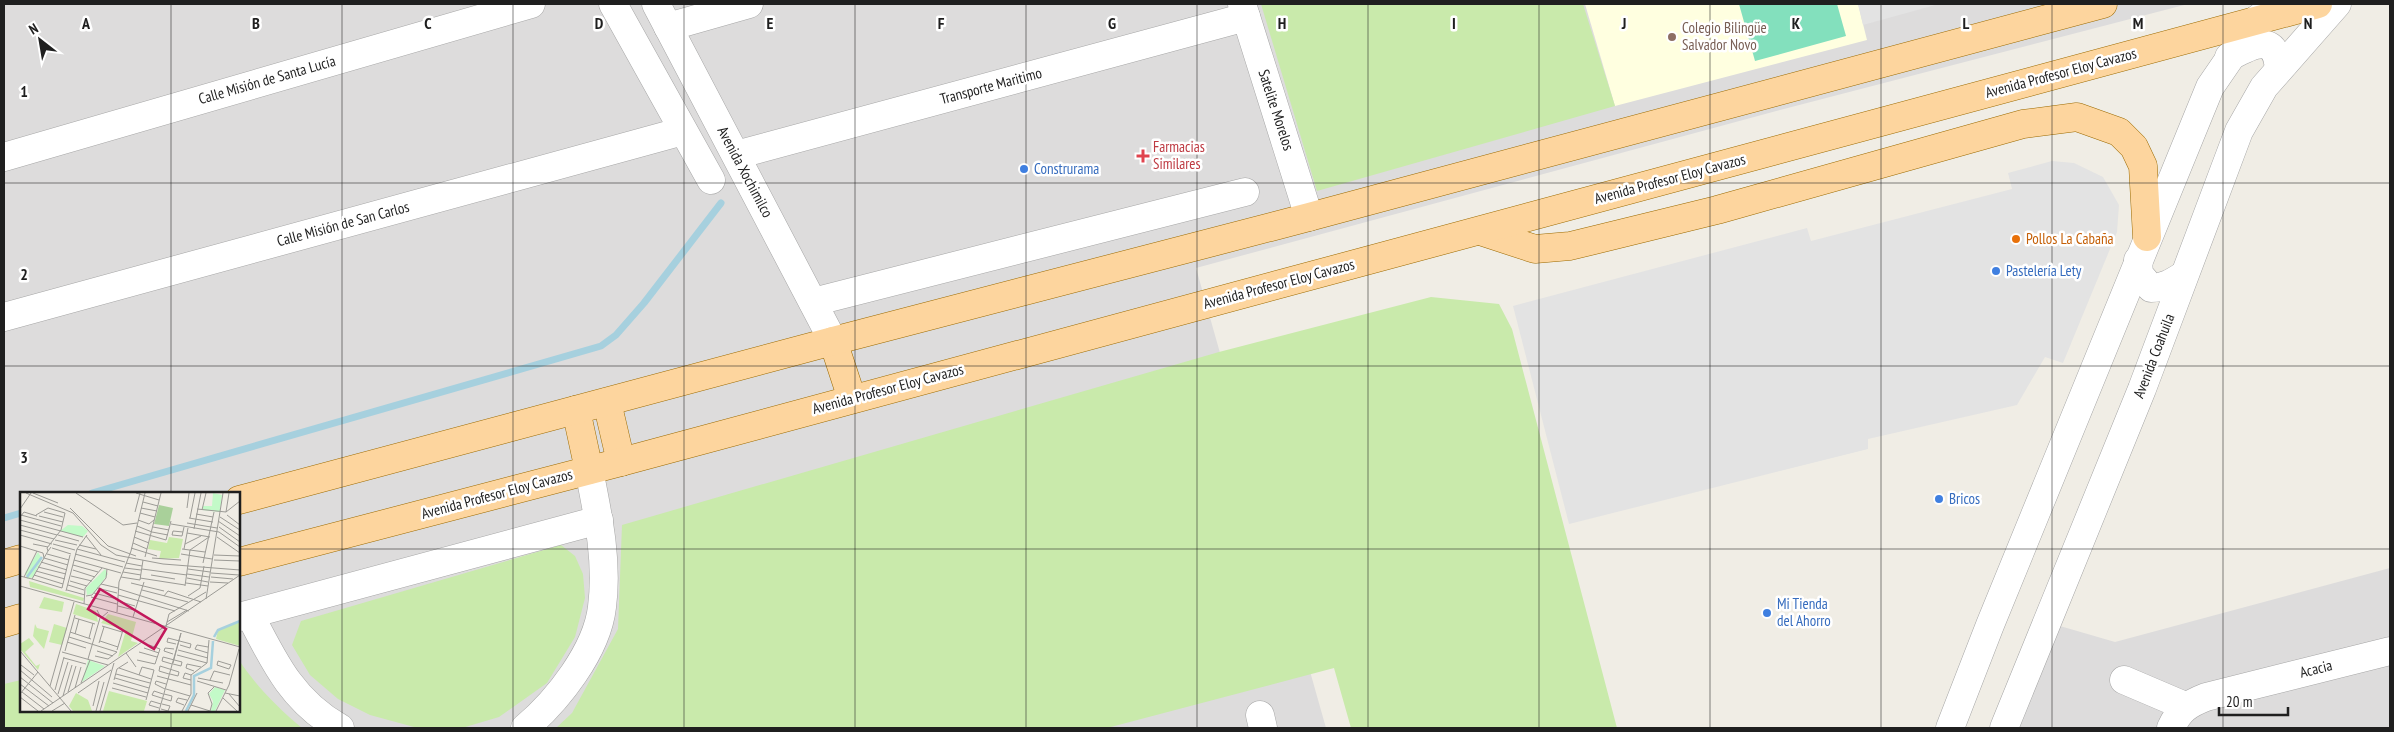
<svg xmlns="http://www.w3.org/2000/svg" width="2394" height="732" font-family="'PT Sans Narrow',sans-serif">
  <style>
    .residential { fill: #dddcdc; fill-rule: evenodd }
    .education { fill: #ffffe0 }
    .grass { fill: #c9eaab }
    .pitch { fill: #83e0bd }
    .parking { fill: #e3e3e3 }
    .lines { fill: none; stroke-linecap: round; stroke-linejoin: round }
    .stream { stroke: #a6d0de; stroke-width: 7 }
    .minor-casing { stroke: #a6a6a6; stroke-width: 29 }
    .major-casing { stroke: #9b6a00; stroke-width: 29 }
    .minor { stroke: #fff; stroke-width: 28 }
    .major { stroke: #fdd59e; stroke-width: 28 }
    .grid { fill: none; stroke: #1f1f1f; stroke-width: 1; stroke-opacity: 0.55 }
    .education-dot { fill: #8d6e63; stroke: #fff; stroke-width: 2 }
    .health-dot { fill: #e0444e; stroke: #fff; stroke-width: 2 }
    .shop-dot { fill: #3f7fe0; stroke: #fff; stroke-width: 2 }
    .food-dot { fill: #e8710a; stroke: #fff; stroke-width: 2 }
    .labels { text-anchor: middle; stroke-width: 5; stroke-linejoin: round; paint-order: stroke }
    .education-label { font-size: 15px; fill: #785e54; stroke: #fff; text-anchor: start }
    .street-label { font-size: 15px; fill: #1f1f1f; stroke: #fff }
    .health-label { font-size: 15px; fill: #be3a42; stroke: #fff; text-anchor: start }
    .shop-label { font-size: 15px; fill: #366cbe; stroke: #fff; text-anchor: start }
    .food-label { font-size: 15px; fill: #c56008; stroke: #fff; text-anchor: start }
    .inset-river { fill: none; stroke: #a6d0de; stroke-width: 2.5 }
    .inset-road { fill: none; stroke: #9c9b96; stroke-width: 1 }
    .view { fill: #c2185b; fill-opacity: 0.15; stroke: #c2185b; stroke-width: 2.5 }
    .inset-edge { fill: none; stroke: #1f1f1f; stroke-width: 2.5 }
    .grid-label { font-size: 16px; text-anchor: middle; font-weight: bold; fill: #1f1f1f; stroke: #fff; stroke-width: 5; stroke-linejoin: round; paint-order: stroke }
  </style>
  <rect width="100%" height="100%" fill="#f0ede5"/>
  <!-- residential -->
  <g class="residential">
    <path d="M4,4H2188L1780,110L1196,268L1326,728H4ZM21,493H239V711H21Z"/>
    <path d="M2390,568V728H2013L2060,626L2115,642Z"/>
  </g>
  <!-- education -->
  <path class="education" d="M1585,4H1858L1867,40L1615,106Z"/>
  <!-- grass -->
  <g class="grass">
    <path d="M1261,4H1583L1615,106L1317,191Z"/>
    <path d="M1431,297L1499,304L1512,329L1617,728H1351L1334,668L1107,728H556L572,713L618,629L622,525L1219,352Z"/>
    <path d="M561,545L575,556L583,574L585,598L575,637L547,683L499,717L462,728H445L414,727L370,715L338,699L310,675L292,645L301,621Z"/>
    <path d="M239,660C256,686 278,708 302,728H4V684L21,680V711H239Z"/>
  </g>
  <!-- pitch -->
  <path class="pitch" d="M1739,4H1837L1846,36L1755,61Z"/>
  <!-- parking -->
  <g class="parking">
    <path d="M1858,4H1939L1863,25Z"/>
    <path d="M2052,161L2074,163L2103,177L2119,205L2117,232L2063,363L2045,357L2017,405L1868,439V449L1569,524L1513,306L1807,228L1811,241L2012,189L2008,173Z"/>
  </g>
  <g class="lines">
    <!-- stream -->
    <g class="stream">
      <path d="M92,493L601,346L616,335L644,303L721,203"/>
      <path d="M4,518L21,513"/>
    </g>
    <!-- minor casing -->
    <g class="minor-casing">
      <g id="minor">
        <path d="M613,4L711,180"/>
        <path d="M656,4L833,341"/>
        <path d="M1242,4L1309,217"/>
        <path d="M668,27L749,4"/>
        <path d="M2229,57C2252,45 2275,31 2279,69"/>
        <path d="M736,155L1246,17"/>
        <path d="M4,157L531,4"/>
        <path d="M2138,260L2139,274L2151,288C2164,288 2173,282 2184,275"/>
        <path d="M813,302L1245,192"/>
        <path d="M4,317L683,131"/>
        <path d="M250,615C274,662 293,702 340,728"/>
        <path d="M239,617L599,520"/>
        <path d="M2124,680L2185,706"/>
        <path d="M1260,715L1263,728"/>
        <path d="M525,728C557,701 597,651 602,607C608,561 598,515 589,470"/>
        <path d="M1950,728L1990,625L2210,87L2256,20L2268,11"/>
        <path d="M2004,728L2142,389L2239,131L2264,87L2337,4"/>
        <path d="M2171,728C2179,710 2188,704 2206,697L2390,651"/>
      </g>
    </g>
    <!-- major casing -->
    <g class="major-casing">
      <g id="major">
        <path d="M1480,231L1535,249L1570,246L1717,210L2023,124L2077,117L2119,132L2134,147L2143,166L2147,237"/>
        <path d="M833,341L852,399"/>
        <path d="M607,402L621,462"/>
        <path d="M576,410L589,470"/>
        <path d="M239,500L833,341L1309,217L2103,4"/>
        <path d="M239,562L621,462L2318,4"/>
        <path d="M4,564L21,559"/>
        <path d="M4,623L21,618"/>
      </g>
    </g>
    <!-- minor -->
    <use href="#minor" class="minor"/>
    <!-- major -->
    <use href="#major" class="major"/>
  </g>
  <!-- grid -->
  <path class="grid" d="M171,4V493M342,4V728M513,4V728M684,4V728M855,4V728M1026,4V728M1197,4V728M1368,4V728M1539,4V728M1710,4V728M1881,4V728M2052,4V728M2223,4V728M4,183H2390M4,366H2390M4,549H21M239,549H2390M171,711V728"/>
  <!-- markers -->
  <circle class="education-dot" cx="1672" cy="37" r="5"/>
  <path class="health-dot" d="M1140.5 148.5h5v5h5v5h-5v5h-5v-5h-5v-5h5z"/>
  <g class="shop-dot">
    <circle cx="1024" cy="169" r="5"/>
    <circle cx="1996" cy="271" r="5"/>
    <circle cx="1939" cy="499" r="5"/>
    <circle cx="1767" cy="613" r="5"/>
  </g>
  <circle class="food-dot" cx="2016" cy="239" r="5"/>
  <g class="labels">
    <!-- education labels -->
    <g class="education-label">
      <text x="1682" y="33">Colegio Bilingüe<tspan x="1682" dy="17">Salvador Novo</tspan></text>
    </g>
    <!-- street labels -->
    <g class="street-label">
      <text transform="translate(2061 73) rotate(-15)" y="5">Avenida Profesor Eloy Cavazos</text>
      <text transform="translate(267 80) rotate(-16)" y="5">Calle Misión de Santa Lucía</text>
      <text transform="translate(991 86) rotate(-15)" y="5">Transporte Maritimo</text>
      <text transform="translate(1276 110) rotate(72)" y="5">Satelite Morelos</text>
      <text transform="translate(745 172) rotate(62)" y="5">Avenida Xochimilco</text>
      <text transform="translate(1670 179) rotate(-15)" y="5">Avenida Profesor Eloy Cavazos</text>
      <text transform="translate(343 224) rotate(-15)" y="5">Calle Misión de San Carlos</text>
      <text transform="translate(1279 284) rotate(-15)" y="5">Avenida Profesor Eloy Cavazos</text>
      <text transform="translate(2154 356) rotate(-69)" y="5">Avenida Coahuila</text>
      <text transform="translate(888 389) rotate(-15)" y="5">Avenida Profesor Eloy Cavazos</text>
      <text transform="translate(497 494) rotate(-15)" y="5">Avenida Profesor Eloy Cavazos</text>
      <text transform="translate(2316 669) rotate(-14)" y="5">Acacia</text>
    </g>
    <!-- health labels -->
    <g class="health-label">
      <text x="1153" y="152">Farmacias<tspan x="1153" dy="17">Similares</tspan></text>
    </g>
    <!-- shop labels -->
    <g class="shop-label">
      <text x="1034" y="174">Construrama</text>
      <text x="2006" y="276">Pastelería Lety</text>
      <text x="1949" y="504">Bricos</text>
      <text x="1777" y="609">Mi Tienda<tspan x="1777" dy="17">del Ahorro</tspan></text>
    </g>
    <!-- food labels -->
    <g class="food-label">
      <text x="2026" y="244">Pollos La Cabaña</text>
    </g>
  </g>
  <!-- overview -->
  <g transform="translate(20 492)">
    <rect width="220" height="220" fill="#f0ede5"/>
    <path d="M149,45L163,47L159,66L139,67L141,59L128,57L130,48L147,51ZM9,89L64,106L63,109L10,95ZM24,105L44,110L42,120L19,116ZM56,112L76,119L78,130L53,122ZM88,122L116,130L111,149L118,151L98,165L106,138L81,131ZM220,129V154L196,147L198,138ZM15,132L17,136L29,139L24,157L13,144ZM34,132L47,136L42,153L29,150ZM9,146L14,152L5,160L16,174L20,172L18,178L0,157V152ZM89,199L127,209L124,219H83ZM56,201L68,208L72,219H53L49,214Z" fill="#c9eaab"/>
    <path d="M139,13L153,16L149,34L134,32Z" fill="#a9d09a"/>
    <path d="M193,1L202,3L200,20L182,18L183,14H192ZM48,33L62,34L68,39L63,45L40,39ZM18,60L22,67L13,85L7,87L5,81ZM85,77L88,82L74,101L67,103L66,96ZM68,168L85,174L62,190ZM195,195L205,198L195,219H191L193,209L189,202Z" fill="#c3fac8"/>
    <path class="inset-river" d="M7,85L22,65M194,145L198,138L220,129M166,219L174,203V184L191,176L193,149"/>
    <path class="inset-road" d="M6,1L53,21L81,53L96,63L143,72L220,78M13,1L38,11M56,1L103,33L117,31M116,1L139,8M123,10L138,14M50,16L88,54L116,64M121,16L137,19M167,16L169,1M0,17L11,1M177,17L206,20L220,9M182,18L186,1M24,20L43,25M115,20L120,1M206,20L209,1M120,21L135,25M176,22L193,25M1,23L41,34M16,23L28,16L45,21L41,38L27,56L28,59L31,55M207,23L220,33M1,24L4,20L17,24M19,24L43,30M200,25L220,38M169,26L193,30M170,26L175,1M0,28L63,45M118,28L129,32L134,28M198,29L220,44M167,31L197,36M151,32L199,40L220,55M0,33L37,43M117,34L132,40M133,35L149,38M199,35L220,50M174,37L181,1M0,38L34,47M115,39L146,48L151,29M132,40L148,43M163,40L153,39L152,43L162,44L164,35M167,41L190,45M0,43L32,52M38,43L59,49M66,44L81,63M114,45L129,51M197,45L220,61M35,48L57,53M113,51L127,57M13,52L28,55M33,52L55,58M165,52L181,44M59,53L76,57M0,54L23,61M32,56L51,62M111,56L137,64M57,57L105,70M162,57L185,60M164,57L168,36M23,61L24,66L48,73M27,62L49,68M55,62L103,75M161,62L192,67M194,63L220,64M125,65L141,1M132,66L161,68M54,68L101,81M194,68L220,69M21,70L47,78M106,71L122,74M183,71L194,20M53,73L78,80M18,75L46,82M105,76L121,78M122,77L167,83M168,77L190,80M53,78L75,85M16,79L45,87M103,80L121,83M191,81L219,83M167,82L189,85M14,83L43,92M131,83L155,87M0,84L12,87L28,59M51,84L72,89M4,85L17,59M101,85L120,88L123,68M191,85L213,87M120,86L165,93M167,86L188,90M12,87L42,96L50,63M50,89L67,94M190,90L208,91M111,91L144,99M166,91L188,94M81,92L98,96M48,93L64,98M0,94L220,155M165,94L170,58L189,45M77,96L97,101M99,97L169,119M47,98L65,103M122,98L168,110M46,99L57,57L67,43M74,101L97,107M98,103L155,119M66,104L72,103L86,86L87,77M144,104L148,99L181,110M168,104L180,96L184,74M71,105L97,112M186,107L203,1M98,109L115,114M64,112L65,96L82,76M98,114L114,118M77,118L81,126L88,120M97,120L99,90L111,59L125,1M113,125L124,90M55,126L75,132M147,130L167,118M82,134L102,140M146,134L149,122L186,100M50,140L71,147M55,142L59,127M49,145L97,160M69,146L73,131M80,149L98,155M47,150L66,156M79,151L84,135M156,152L147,150L148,146L171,152L170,156L160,153M188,155L177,153L175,157L188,161M124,156L139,161M97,158L103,138M158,158L188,166M0,159L51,219M45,159L55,123M77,159L93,164M42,160L88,173M119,160L137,165M106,161L116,175M153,162L144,159L145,156L154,157M157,163L187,171M75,164L88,167L97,160M44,166L66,172M68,167L80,126M117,168L135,172L140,157L129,153M153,171L161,141M152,172L142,169L143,165L162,170L161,174L153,172M1,173L14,183M197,173L209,177L211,173M197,173L198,169L211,173M99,176L131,187M0,178L32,205M174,179L166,176L167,172L181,175M96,182L130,191M149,182L139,179L140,174L159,180L158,184L150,182M119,183L122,175L134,178L126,208M137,184L171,193M0,185L33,211M95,186L129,196M178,186L203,191M94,188L97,177L108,170M171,188L163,186L165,181L171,183M190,188L194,179L210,183M177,189L206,198M61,191L70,168M93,191L128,201M0,192L29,214M30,194L54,110M55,196L61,175M92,196L126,205M145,197L135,192L136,189L146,192M146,197L170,204M35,198L44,165M2,200L24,217M48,200L56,174M58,201L91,178M205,201L220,204M0,202L18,180M38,202L48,170M143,202L134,199L132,203L151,209L152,204L144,202M209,202L220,215M43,204L52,173M0,205L18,219M203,206L217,219M164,213L156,210L158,206L167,208M171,213L190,219M73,214L79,189M139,216L129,213L131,209L141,212M141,217L148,219L150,214L142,212M21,219L220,83M32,219L45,211M76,219L84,190M80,219L94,171M139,219L161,141M162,219L171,202V183L187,171L189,148M168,219L177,201M190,219L192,212L188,201L194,195M196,219L209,193L219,157"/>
    <path class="view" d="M80,97L146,137L134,157L68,117Z"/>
    <rect width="220" height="220" class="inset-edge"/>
  </g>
  <g class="grid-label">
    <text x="86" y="29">A</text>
    <text x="256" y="29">B</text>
    <text x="428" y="29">C</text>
    <text x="599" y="29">D</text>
    <text x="770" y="29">E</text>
    <text x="941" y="29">F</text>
    <text x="1112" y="29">G</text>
    <text x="1282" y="29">H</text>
    <text x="1454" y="29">I</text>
    <text x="1624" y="29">J</text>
    <text x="1796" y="29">K</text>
    <text x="1966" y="29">L</text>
    <text x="2138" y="29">M</text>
    <text x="2308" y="29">N</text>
    <text x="24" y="97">1</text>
    <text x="24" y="280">2</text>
    <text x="24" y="463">3</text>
  </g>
  <!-- border -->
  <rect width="2394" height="732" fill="none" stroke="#1f1f1f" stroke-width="10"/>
  <!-- north arrow -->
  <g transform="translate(40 40) rotate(329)" stroke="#ffffff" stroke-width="4" paint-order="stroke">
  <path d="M0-4L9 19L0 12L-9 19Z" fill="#1f1f1f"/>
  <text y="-8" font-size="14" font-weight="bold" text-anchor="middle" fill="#1f1f1f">N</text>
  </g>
  <!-- scale -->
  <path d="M2219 707v8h69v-8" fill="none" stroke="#1f1f1f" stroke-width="2.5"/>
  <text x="2226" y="707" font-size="15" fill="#1f1f1f" stroke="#ffffff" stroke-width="4" paint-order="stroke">20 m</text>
</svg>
